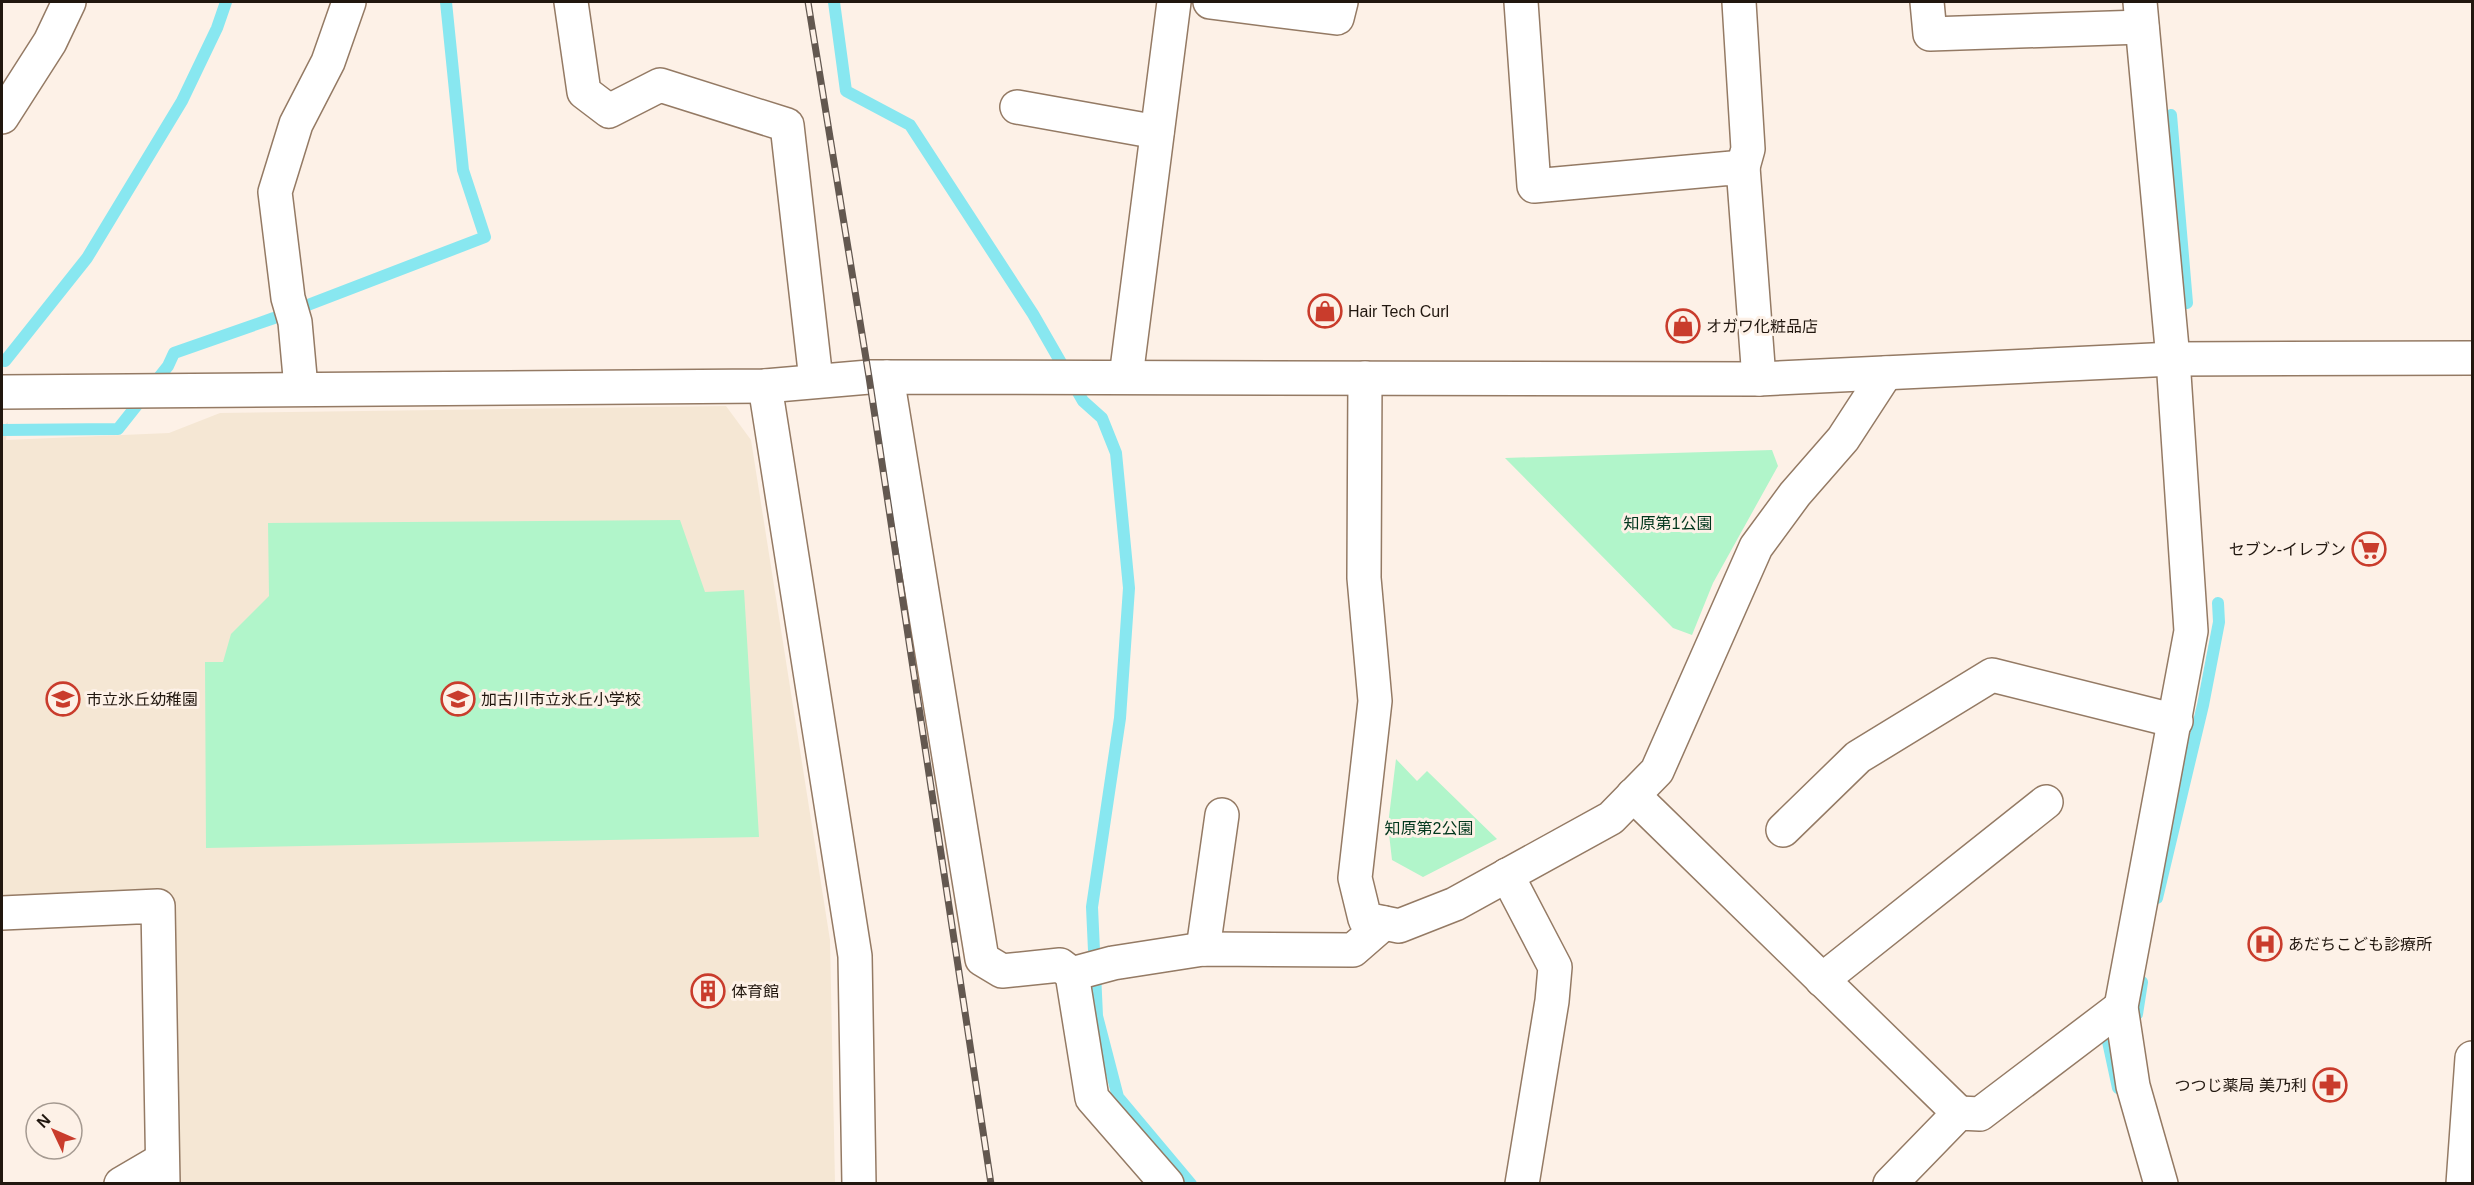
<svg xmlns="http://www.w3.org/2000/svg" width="2474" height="1185" font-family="Helvetica,'Noto Sans JP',sans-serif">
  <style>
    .education { fill: #f5e7d4 }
    .green { fill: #b1f5ca }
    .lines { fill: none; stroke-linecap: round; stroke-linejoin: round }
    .stream { stroke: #88e7f0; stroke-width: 12 }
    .minor-casing { stroke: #947a64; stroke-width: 36 }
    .minor { stroke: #fff; stroke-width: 33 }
    .rail-casing { stroke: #635850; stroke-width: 7 }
    .rail { stroke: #fdf1e7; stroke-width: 4.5; stroke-dasharray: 14; stroke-linecap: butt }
    .labels { text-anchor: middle; stroke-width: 6; stroke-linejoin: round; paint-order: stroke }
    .poi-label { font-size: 16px; fill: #21170f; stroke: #fdf1e7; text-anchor: start }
    .park-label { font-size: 16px; fill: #00361c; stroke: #fdf1e7 }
  </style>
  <rect width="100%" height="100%" fill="#fdf1e7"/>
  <!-- education -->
  <path class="education" d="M726,406L751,440L830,940L835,1183H172L164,897L2,903V427L8,422L6,440L169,433L220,413Z"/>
  <!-- green -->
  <g class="green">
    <path d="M1772,450L1778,466L1713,583L1692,635L1673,628L1505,458Z"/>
    <path d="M680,520L705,592L744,590L759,837L206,848L205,662H223L231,634L269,596L268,523Z"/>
    <path d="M1396,759L1417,781L1427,771L1497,839L1423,877L1392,860L1388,825Z"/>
  </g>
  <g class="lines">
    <!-- stream -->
    <g class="stream">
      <path d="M834,2L846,91L910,125L1033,314L1083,401L1102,418L1116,453L1129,588L1120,718L1092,907L1097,1016L1118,1097L1191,1184"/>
      <path d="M2171,115L2187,303"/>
      <path d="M5,361L87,258L182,101L217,28L226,2"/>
      <path d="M2,430L118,429L168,366L174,353L274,318L485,237L463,170L446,2"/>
      <path d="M2157,898L2203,705L2219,622L2218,603"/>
      <path d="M2126,1015L2137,1014L2142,982"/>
      <path d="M2104,1023L2118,1088"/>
    </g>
    <!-- minor casing -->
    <g class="minor-casing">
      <g id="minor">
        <path d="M571,2L584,92L609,111L660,85L787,125L816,380"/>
        <path d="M1210,2L1337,18L1341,2"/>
        <path d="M1521,2L1534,186L1743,167L1759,379"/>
        <path d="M1739,2L1748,149L1743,167"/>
        <path d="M1927,2L1930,34L2142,27"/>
        <path d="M2140,2L2173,359L2191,631L2121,1007L2133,1086L2161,1184"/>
        <path d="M1017,107L1157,132"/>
        <path d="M2,117L50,42L69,2"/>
        <path d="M887,377L982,959L1002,971L1060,965L1072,974L1092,1098L1167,1184"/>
        <path d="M1126,377L1174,2"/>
        <path d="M1365,378L1364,578L1375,701L1355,878L1365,919L1399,926L1455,904L1611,818L1657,771L1756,547L1795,494L1843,439L1886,373"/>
        <path d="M765,386L855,956L859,1184"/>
        <path d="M301,388L295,322L288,298L275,192L296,124L328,62L349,2"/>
        <path d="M2,392L765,386L869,377L1759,379L2173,359L2472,358"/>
        <path d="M1633,795L1959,1113"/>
        <path d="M1783,830L1858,757L1992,675L2176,721"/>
        <path d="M1507,875L1555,967L1552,1001L1522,1184"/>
        <path d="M2,913L158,906L163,1184"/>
        <path d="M1203,949L1222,815"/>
        <path d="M1072,974L1113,963L1203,949L1353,950L1384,923"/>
        <path d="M1822,980L2046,802"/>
        <path d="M121,1184L162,1160"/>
        <path d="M1890,1184L1959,1113L1980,1114L2121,1007"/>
        <path d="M2463,1184L2472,1058"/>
      </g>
    </g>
    <!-- minor -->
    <use href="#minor" class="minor"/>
    <!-- rail casing -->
    <g class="rail-casing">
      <path id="rail" d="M808,2L869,377L991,1184"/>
    </g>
    <!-- rail -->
    <use href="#rail" class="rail"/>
  </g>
  <!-- icons -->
  <defs>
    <g id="shop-ring" transform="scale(1.725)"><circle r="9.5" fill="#fdf1e7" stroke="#c93c2c" stroke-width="1.5"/><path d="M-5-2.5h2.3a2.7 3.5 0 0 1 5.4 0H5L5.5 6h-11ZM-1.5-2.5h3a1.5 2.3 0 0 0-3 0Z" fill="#c93c2c"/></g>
    <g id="supermarket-ring" transform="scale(1.725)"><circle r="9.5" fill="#fdf1e7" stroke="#c93c2c" stroke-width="1.5"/><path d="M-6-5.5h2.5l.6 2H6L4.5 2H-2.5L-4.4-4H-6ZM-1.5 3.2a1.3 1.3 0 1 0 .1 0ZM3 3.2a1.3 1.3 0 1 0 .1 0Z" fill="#c93c2c"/></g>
    <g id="school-ring" transform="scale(1.725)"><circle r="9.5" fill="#fdf1e7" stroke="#c93c2c" stroke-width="1.5"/><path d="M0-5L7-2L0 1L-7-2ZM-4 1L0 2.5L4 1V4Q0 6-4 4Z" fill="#c93c2c"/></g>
    <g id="hospital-ring" transform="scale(1.725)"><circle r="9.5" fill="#fdf1e7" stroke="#c93c2c" stroke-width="1.5"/><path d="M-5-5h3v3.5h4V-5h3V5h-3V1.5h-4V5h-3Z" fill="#c93c2c"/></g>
    <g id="building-ring" transform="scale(1.725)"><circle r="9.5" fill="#fdf1e7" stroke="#c93c2c" stroke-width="1.5"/><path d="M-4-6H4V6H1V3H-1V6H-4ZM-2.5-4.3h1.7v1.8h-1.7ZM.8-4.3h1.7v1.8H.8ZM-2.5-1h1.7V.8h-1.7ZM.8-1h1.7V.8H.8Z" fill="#c93c2c"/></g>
    <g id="pharmacy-ring" transform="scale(1.725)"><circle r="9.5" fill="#fdf1e7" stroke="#c93c2c" stroke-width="1.5"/><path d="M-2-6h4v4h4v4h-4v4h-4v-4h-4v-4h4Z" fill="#c93c2c"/></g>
  </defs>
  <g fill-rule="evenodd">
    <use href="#shop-ring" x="1325" y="311"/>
    <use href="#shop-ring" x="1683" y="326"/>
    <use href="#supermarket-ring" x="2369" y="549"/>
    <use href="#school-ring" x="63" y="699"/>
    <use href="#school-ring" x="458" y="699"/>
    <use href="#hospital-ring" x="2265" y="944"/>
    <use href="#building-ring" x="708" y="991"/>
    <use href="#pharmacy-ring" x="2330" y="1085"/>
  </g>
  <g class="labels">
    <!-- poi labels -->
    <g class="poi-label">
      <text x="1348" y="317">Hair Tech Curl</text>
      <text x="1706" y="332">オガワ化粧品店</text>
      <text x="2346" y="555" text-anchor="end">セブン-イレブン</text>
      <text x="86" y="705">市立氷丘幼稚園</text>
      <text x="481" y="705">加古川市立氷丘小学校</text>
      <text x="2288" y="950">あだちこども診療所</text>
      <text x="731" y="997">体育館</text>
      <text x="2307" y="1091" text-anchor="end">つつじ薬局 美乃利</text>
    </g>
    <!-- park labels -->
    <g class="park-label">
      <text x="1668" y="529">知原第1公園</text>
      <text x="1429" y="834">知原第2公園</text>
    </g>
  </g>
  <!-- border -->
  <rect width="2474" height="1185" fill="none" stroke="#21170f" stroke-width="6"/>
  <!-- north arrow -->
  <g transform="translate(54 1131) rotate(314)"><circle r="28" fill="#fdf1e7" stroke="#a59a91" stroke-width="1.5"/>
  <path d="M0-4.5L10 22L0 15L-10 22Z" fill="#c93c2c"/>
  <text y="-9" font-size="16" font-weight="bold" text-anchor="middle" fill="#21170f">N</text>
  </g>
</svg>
